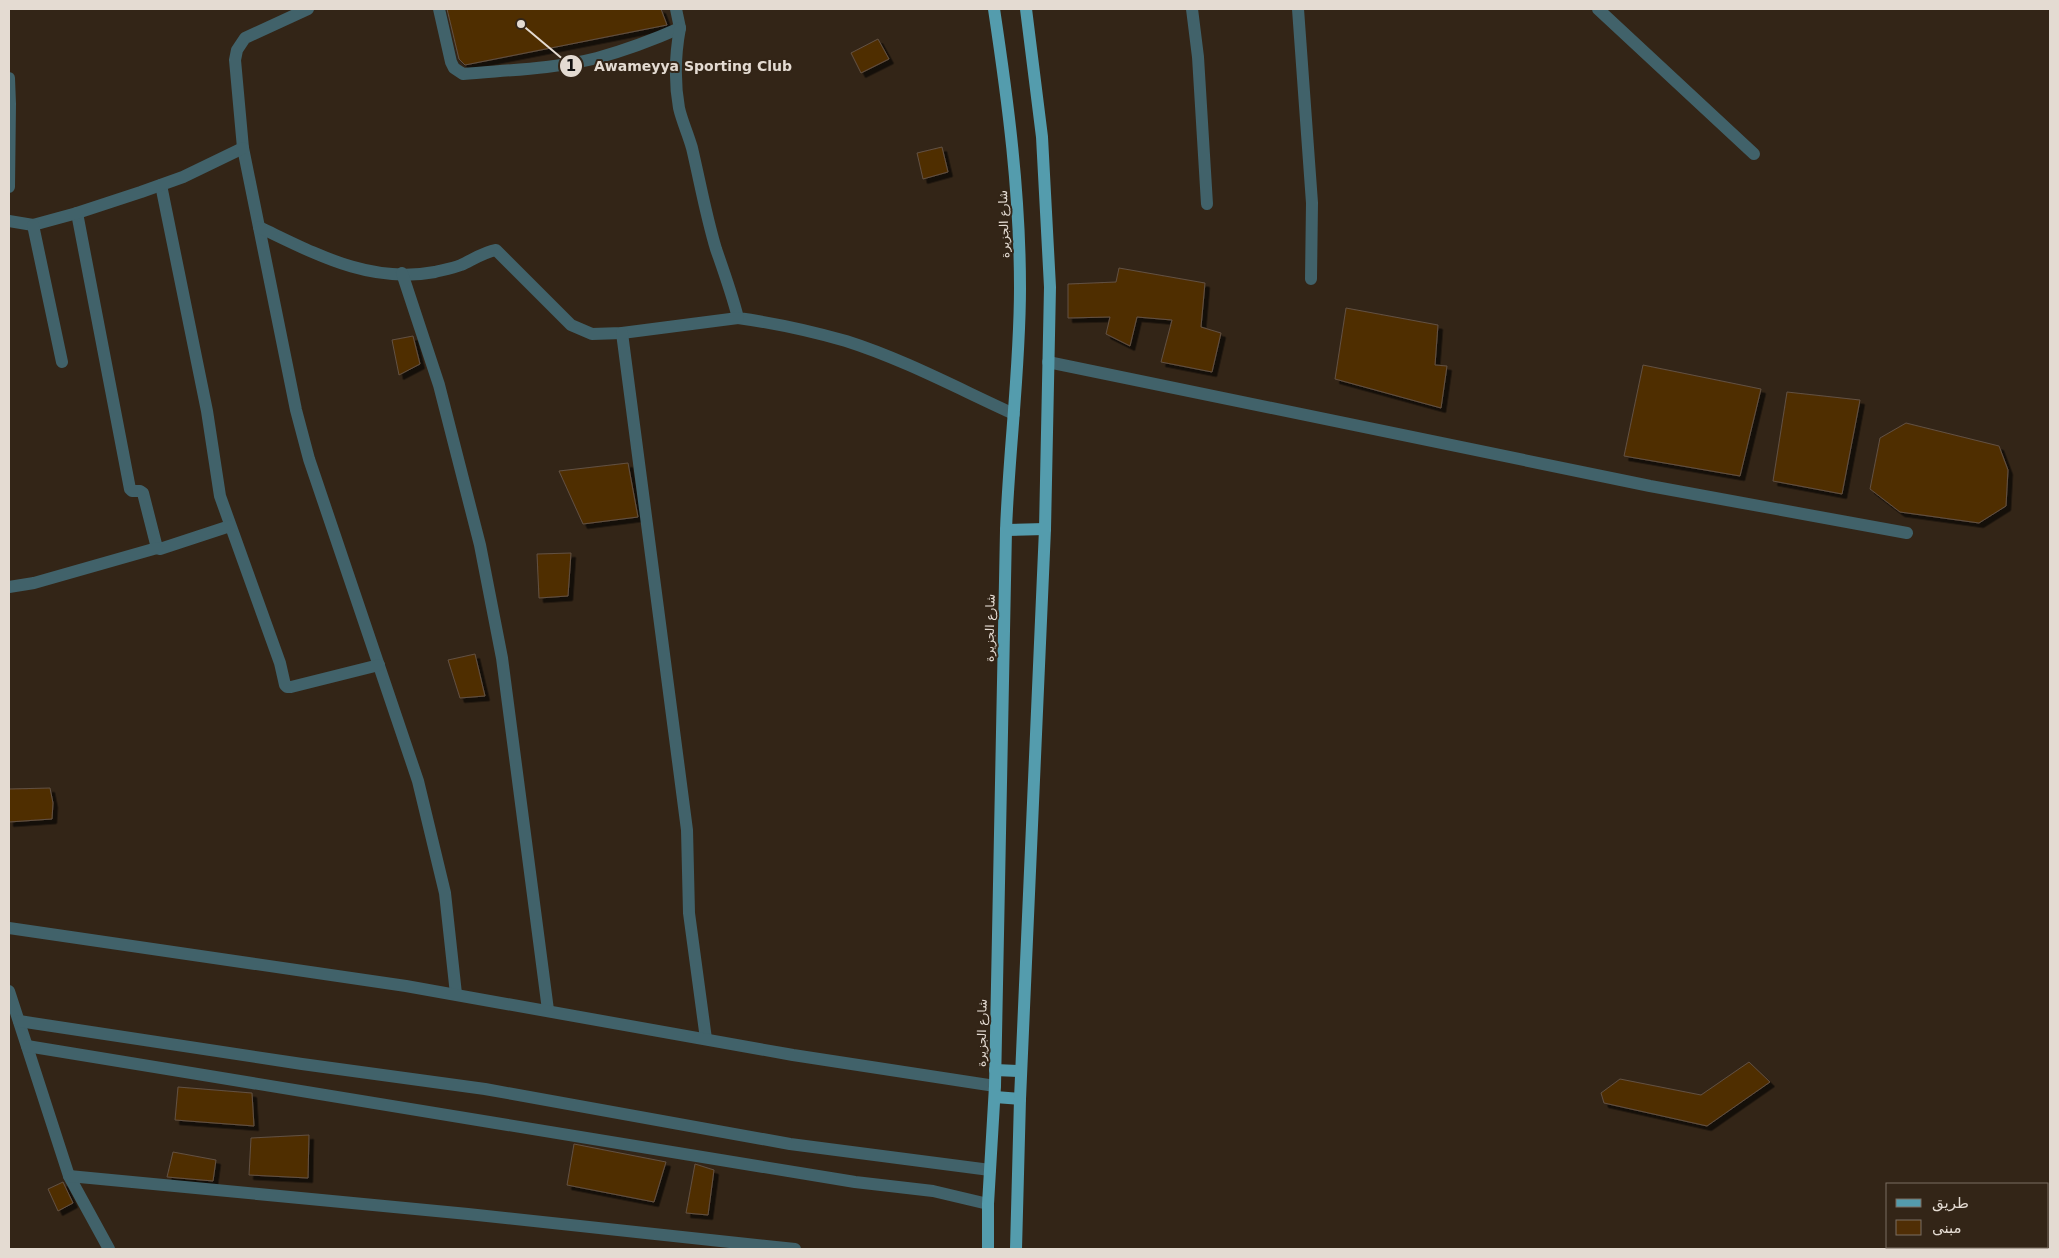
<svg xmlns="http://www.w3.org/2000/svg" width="2059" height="1258" font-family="'DejaVu Sans',Cairo,sans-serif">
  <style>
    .building { fill: #502e05; stroke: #625142; filter: url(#shadow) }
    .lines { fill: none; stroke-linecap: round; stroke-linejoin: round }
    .minor { stroke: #41626a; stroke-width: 12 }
    .major { stroke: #549cad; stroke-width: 12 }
    .labels { text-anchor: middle; stroke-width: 4; stroke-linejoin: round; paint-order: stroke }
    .street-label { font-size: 12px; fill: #e4dbd2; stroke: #332517 }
    .leader { fill: none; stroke: #e4dbd2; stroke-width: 2 }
    .callout-dot { fill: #e4dbd2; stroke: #332517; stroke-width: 2 }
    .mark-label { font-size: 15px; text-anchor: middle; font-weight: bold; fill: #111 }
    .callout-label { font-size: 14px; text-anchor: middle; font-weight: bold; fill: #e4dbd2; stroke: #332517; stroke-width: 4; stroke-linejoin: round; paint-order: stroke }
  </style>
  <defs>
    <filter id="shadow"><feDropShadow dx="4.5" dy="4.5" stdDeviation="0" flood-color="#0009"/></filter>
  </defs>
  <rect width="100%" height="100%" fill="#332517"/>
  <!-- building -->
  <g class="building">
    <path d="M447,9H661L667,25L465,65L459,59Z"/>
    <path d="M878,39L889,59L861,73L851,53Z"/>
    <path d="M942,147L948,172L923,179L917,153Z"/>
    <path d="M1119,268L1205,283L1201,327L1221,333L1212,372L1161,362L1172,320L1137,317L1130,346L1106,334L1110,317L1068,318V284L1116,282Z"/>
    <path d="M1346,308L1438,325L1435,365L1447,366L1441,408L1335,379Z"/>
    <path d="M413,336L420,364L399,375L392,340Z"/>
    <path d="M1643,365L1761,389L1740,476L1624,456Z"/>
    <path d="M1787,392L1860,400L1842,494L1773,481Z"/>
    <path d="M1906,423L1999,446L2008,470L2006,506L1979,523L1900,512L1870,489L1880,438Z"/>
    <path d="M628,463L638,517L583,524L559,471Z"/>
    <path d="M571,553L568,596L539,598L537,554Z"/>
    <path d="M475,654L485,696L460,698L448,660Z"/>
    <path d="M50,788L53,803L52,819L9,822V789Z"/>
    <path d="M1749,1062L1770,1082L1707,1126L1604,1103L1601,1093L1620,1079L1701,1095Z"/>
    <path d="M178,1087L252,1093L254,1126L175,1120Z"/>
    <path d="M309,1135L308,1178L249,1175L251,1138Z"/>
    <path d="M574,1144L666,1162L654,1202L567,1185Z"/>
    <path d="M173,1152L216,1160L213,1181L167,1177Z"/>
    <path d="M695,1164L714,1170L708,1215L686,1213Z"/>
    <path d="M63,1182L73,1203L58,1211L48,1189Z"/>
  </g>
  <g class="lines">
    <!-- minor -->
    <g class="minor">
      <path d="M308,9L245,38L237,50L235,60L243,148L296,410L309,459L418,781L445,893L456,994"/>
      <path d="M439,9L451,62L454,68L463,74C507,70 554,69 597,58C626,50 653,40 680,28L676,9"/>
      <path d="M1192,9L1198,57L1207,204"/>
      <path d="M1298,9L1312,203L1311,279"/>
      <path d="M1598,9L1754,154"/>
      <path d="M680,28C675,55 674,80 679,108C682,121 688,134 692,148C700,182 706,216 716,249C724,272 732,294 738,318C774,323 811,331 846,341C903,359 959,389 1014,414"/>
      <path d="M9,78L10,104L9,187"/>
      <path d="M161,185L207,411L220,496L280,663L285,685L287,687H291L379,665"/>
      <path d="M77,213L130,489L132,491H140L143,493L157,548L160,549L230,526"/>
      <path d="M9,221L33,225L77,213L141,192L183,177L243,148"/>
      <path d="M33,225L62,362"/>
      <path d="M259,227C316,254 369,284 435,272C443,270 453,268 461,265C472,260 484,252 496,250L571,325L592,334L622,333L738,318"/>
      <path d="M402,273L439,385L480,545L502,658L548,1010"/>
      <path d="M622,333L687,830L689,913L706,1039"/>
      <path d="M1048,362L1650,486L1907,533"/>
      <path d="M9,587L34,583L157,548"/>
      <path d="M9,928L406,986L793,1055L995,1086"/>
      <path d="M9,991L69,1176L109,1249"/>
      <path d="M19,1021L302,1064L485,1089L790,1144L990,1170"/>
      <path d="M27,1046L855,1182L933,1191L988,1204"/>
      <path d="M69,1176L468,1214L795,1249"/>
    </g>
    <!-- major -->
    <g class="major">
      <path d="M1006,530L1045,529"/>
      <path d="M995,1070L1021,1071"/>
      <path d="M995,1097L1020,1099"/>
      <path d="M988,1249V1204L995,1086L1006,530C1009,449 1020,369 1020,288C1020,193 1008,102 994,9"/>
      <path d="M1016,1249L1020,1099L1045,529L1050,287L1042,137L1026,9"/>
    </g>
  </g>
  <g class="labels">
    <!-- street labels -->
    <g class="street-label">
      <text transform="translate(1004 224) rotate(-92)" y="4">شارع الجزيرة</text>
      <text transform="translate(990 628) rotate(-89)" y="4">شارع الجزيرة</text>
      <text transform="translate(982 1033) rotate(-89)" y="4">شارع الجزيرة</text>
    </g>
  </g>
  <!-- callouts -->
  <path class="leader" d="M521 24L571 66"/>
  <g class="callout-dot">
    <circle cx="521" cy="24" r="5"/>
    <circle cx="571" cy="66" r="12"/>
  </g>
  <g class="mark-label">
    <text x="571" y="71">1</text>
  </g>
  <g class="callout-label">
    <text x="693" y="71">Awameyya Sporting Club</text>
  </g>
  <!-- border -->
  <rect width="2059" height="1258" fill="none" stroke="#e4dbd2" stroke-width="20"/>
  <!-- legend -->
  <rect x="1886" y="1183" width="162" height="65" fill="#332517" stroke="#7a6e62"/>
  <rect x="1896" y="1199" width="25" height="8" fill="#549cad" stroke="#7a6e62"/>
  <text x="1932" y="1208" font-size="15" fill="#e4dbd2">طريق</text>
  <rect x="1896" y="1220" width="25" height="15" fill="#502e05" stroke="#7a6e62"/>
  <text x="1932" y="1233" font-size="15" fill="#e4dbd2">مبنى</text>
</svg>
